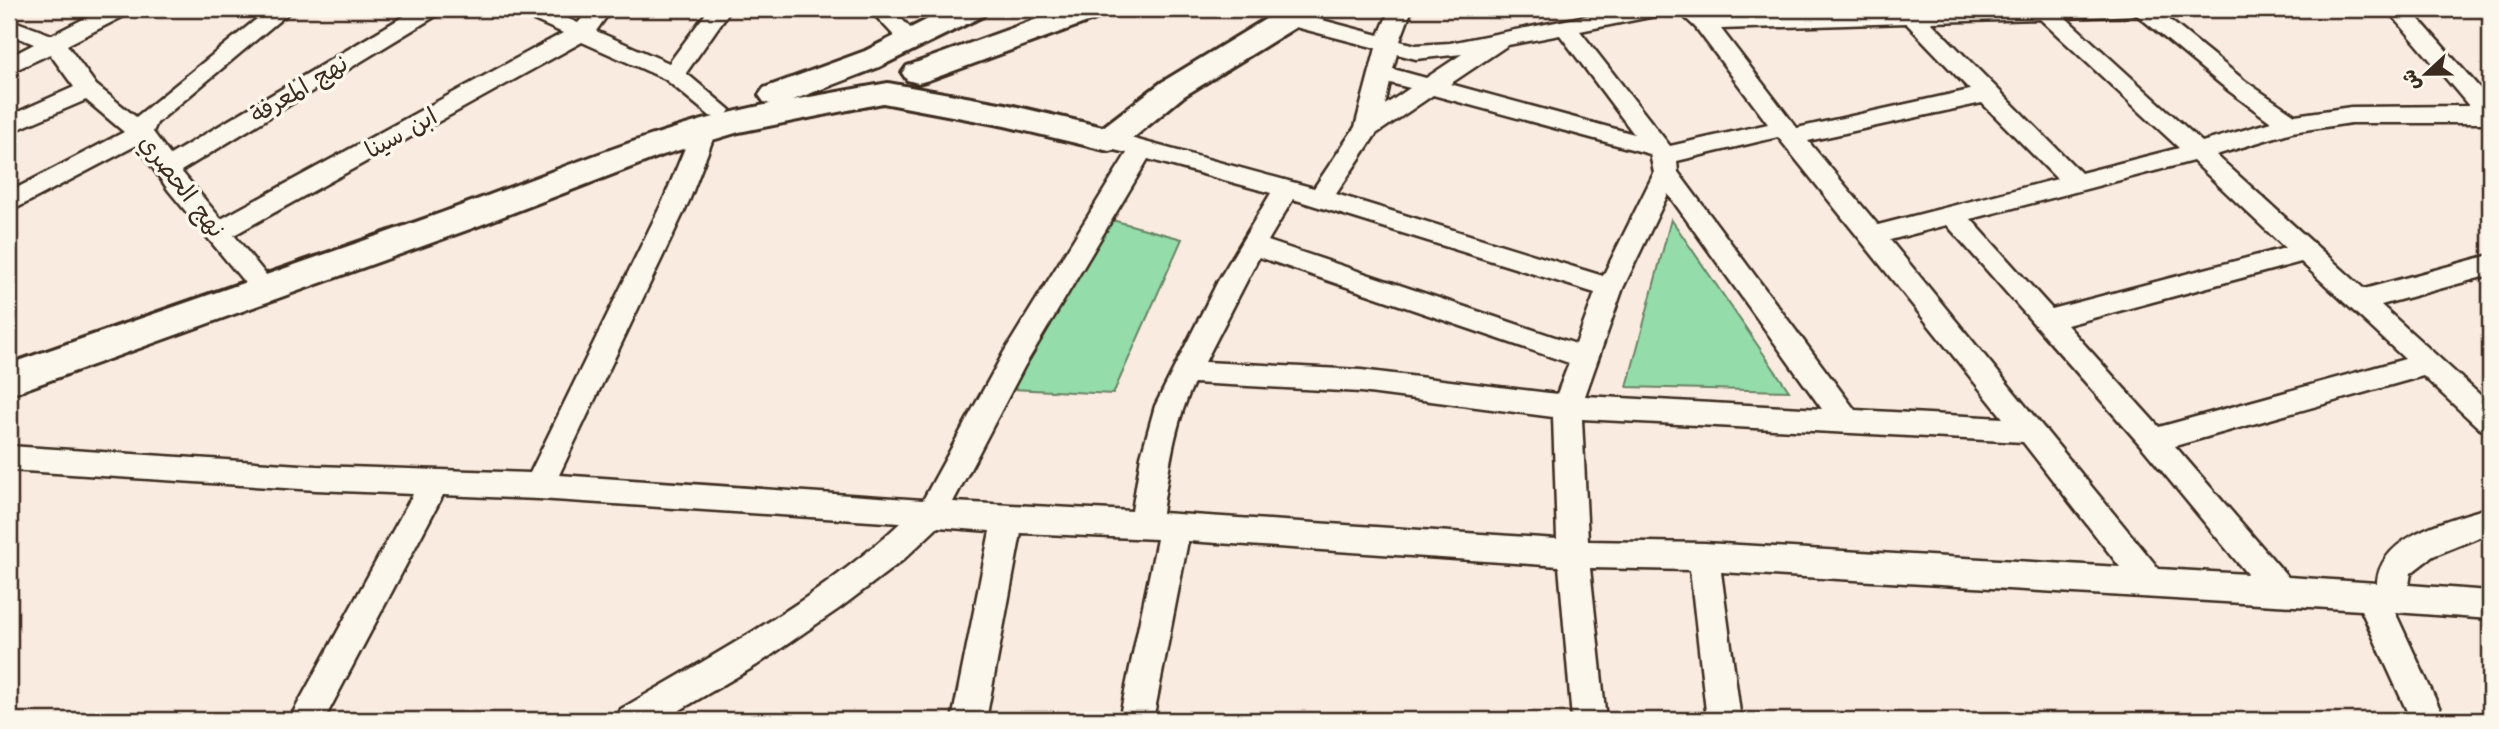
<svg xmlns="http://www.w3.org/2000/svg" width="2499" height="729" font-family="'Architects Daughter','Playpen Sans Arabic',sans-serif">
  <style>
    .green { fill: #94dcaa; stroke: #688364; stroke-width: 2 }
    .lines { fill: none; stroke-linecap: round; stroke-linejoin: round }
    .street-casing { stroke: #3b2a1e; stroke-width: 5 }
    .secondary-casing { stroke: #3b2a1e; stroke-width: 6 }
    .street { fill: #fbf7ec; fill-rule: evenodd }
    .secondary { fill: #fbf7ec; fill-rule: evenodd }
    .labels { text-anchor: middle; stroke-width: 7; stroke-linejoin: round; paint-order: stroke }
    .street-label { font-size: 24px; fill: #3b2a1e; stroke: #fbf7ec }
  </style>
  <rect width="100%" height="100%" fill="#faebe0"/>
  <filter id="ink" filterUnits="userSpaceOnUse"><feTurbulence type="fractalNoise" baseFrequency=".0143" numOctaves="2"/><feDisplacementMap in="SourceGraphic" scale="14" xChannelSelector="R" yChannelSelector="G"/><feConvolveMatrix kernelMatrix="1 2 1 2 8 2 1 2 1" color-interpolation-filters="sRGB"/></filter>
  <g filter="url(#ink)">
    <!-- green -->
    <g class="green">
      <path d="M1671,219L1789,391L1627,387Z"/>
      <path d="M1112,220L1182,239L1113,394L1012,389L1020,366Z"/>
    </g>
    <g class="lines">
      <!-- street casing -->
      <g class="street-casing">
        <g id="street">
          <path d="M103,9H131L128,14L67,45L96,85L136,117L269,9H293L157,123L153,132L170,155L416,9H442L439,14L181,171L221,219L563,33L520,14L517,9H546L578,23L590,9H612L596,31L669,63L709,9H731L686,73L730,110L726,116L718,118L710,116L665,79L582,42L234,235L267,276L263,283L254,286L245,283L169,191L137,145L9,212V192L124,132L86,100L9,133V116L74,87L50,54L9,73V57L34,44L9,34V19L52,35Z"/>
          <path d="M869,9H892L920,38L917,43H901Z"/>
          <path d="M1390,9H1412L1400,41L1416,45L1450,43L1621,9H1666L1663,14L1655,16L1580,31L1670,146L1768,124L1696,28L1676,9H1700L1709,16L1932,9H2156L2245,81L2295,115L2351,107L2469,106L2387,9H2410L2490,100V123H2351L2292,132L2216,155L2364,289L2490,255V275L2381,305L2490,404V433L2480,429L2423,376L2175,446L2288,577L2377,583C2380,534 2453,519 2490,507V533L2433,556L2411,573L2409,585L2490,591V619L2395,612L2445,720H2411L2361,610L1721,572L1741,720H1707L1690,570L1590,568L1606,720H1572L1559,566L1188,541L1153,720H1119L1157,539L1021,533L986,720H952L990,531L938,527L903,560L840,608L757,665L663,720H616L621,709C717,653 819,599 900,523L539,499L443,495L324,720H289L413,494L316,490L9,470V446L316,466L530,473L663,201L692,131L695,125L704,123L713,125L716,131L689,201L559,475L923,500L1004,352L1127,153L1114,150L1111,144L1114,138L1123,136L1314,188L1355,127L1376,48L1280,23L1277,18L1280,13L1288,11L1379,35ZM2137,15L2229,91L2271,122L2202,142L2066,18ZM2040,19L2179,148L2081,173L1931,22ZM1906,23L1970,90L1797,128L1721,29ZM1560,35L1634,134L1450,84L1508,45ZM1397,54L1416,59L1462,54L1426,78L1393,69ZM1390,83L1410,88L1385,105ZM1433,95L1650,154L1654,173L1603,276L1336,194L1376,134ZM1982,103L2057,179L1878,225L1808,141ZM1778,137L2003,418L1855,410L1678,172L1677,161ZM1148,159L1271,193L1218,281L1155,406L1141,456L1132,511L953,502L1024,367ZM2193,161L2285,248L2052,309L1971,219ZM1668,194L1822,409L1585,396L1623,288ZM1293,199L1595,293L1576,344L1268,241ZM1947,225L2143,448L2247,574L2159,569L1890,240ZM1259,257L1569,363L1557,394L1361,370L1205,362ZM2301,262L2405,359L2159,427L2067,325ZM1194,383L1361,392L1553,417L1557,539L1162,513C1169,469 1174,424 1194,383ZM1582,419L2023,442L2120,567L1704,543L1588,541Z"/>
        </g>
      </g>
      <!-- secondary casing -->
      <g class="secondary-casing">
        <g id="secondary">
          <path d="M948,9H987L983,16L879,67L793,100L888,83L1005,104L1103,127L1162,82L1282,9H1318L1314,16L1184,96L1121,148L1109,151L1005,126L883,103L739,132L663,155L470,229L9,395V364C154,314 299,264 444,212C552,173 657,126 770,104L764,102L759,95L764,88L865,51Z"/>
          <path d="M1065,9H1108L1104,16L929,80L918,83L907,80L902,73L907,66Z"/>
        </g>
      </g>
      <!-- street -->
      <use href="#street" class="street"/>
      <!-- secondary -->
      <use href="#secondary" class="secondary"/>
    </g>
  </g>
  <g class="labels">
    <!-- street labels -->
    <g class="street-label">
      <text transform="translate(299 89) rotate(-31)" y="8">نهج المعرفة</text>
      <text transform="translate(401 133) rotate(-29)" y="8">ابن سينا</text>
      <text transform="translate(182 186) rotate(52)" y="8">نهج الحصري</text>
    </g>
  </g>
  <!-- margin -->
  <rect width="2499" height="729" fill="none" stroke="#fbf7ec" stroke-width="35"/>
  <rect x="18" y="18" width="2464" height="694" fill="none" stroke="#3b2a1e" stroke-width="2.5" filter="url(#ink)"/>
  <!-- north arrow -->
  <g transform="translate(2426 74) rotate(248)" stroke="#fbf7ec" stroke-width="5" paint-order="stroke">
  <path d="M0-5L12 26L0 18L-12 26Z" fill="#3b2a1e"/>
  <text y="-10" font-size="19" font-weight="bold" text-anchor="middle" fill="#3b2a1e">ش</text>
  </g>
</svg>
